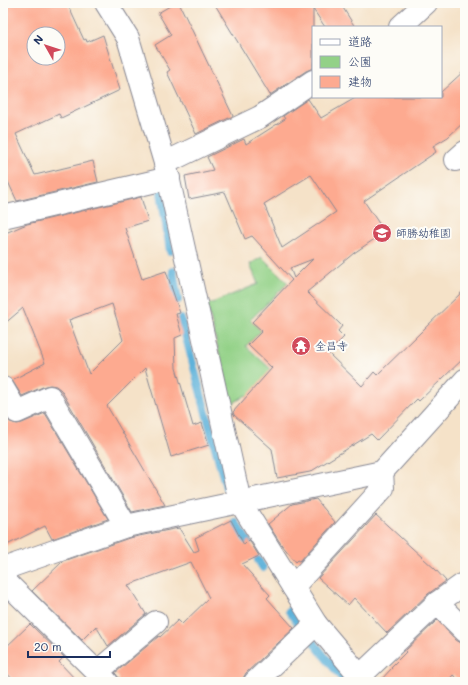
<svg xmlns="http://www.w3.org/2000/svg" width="468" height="685" font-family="Mali,'Klee One',sans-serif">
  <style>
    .green { fill: #93d187; stroke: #578072 }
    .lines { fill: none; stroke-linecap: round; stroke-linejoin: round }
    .stream { stroke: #5fb2da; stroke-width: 8 }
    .building { fill: #fdaa90; fill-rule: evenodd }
    .minor-casing { stroke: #888893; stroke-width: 24 }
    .minor { stroke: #fff; stroke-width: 22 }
    .labels { text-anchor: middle; stroke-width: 4; stroke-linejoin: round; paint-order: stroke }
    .poi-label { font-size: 11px; fill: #1b2f5e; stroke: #fdfcf7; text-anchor: start }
  </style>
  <rect width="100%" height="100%" fill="#fdfcf7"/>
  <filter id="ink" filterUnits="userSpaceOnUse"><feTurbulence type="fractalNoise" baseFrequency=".025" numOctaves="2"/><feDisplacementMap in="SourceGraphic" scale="8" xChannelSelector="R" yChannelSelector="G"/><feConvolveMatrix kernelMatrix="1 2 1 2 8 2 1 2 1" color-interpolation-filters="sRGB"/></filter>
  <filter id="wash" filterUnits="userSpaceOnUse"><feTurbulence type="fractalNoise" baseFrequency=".012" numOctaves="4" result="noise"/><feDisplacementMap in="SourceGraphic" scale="16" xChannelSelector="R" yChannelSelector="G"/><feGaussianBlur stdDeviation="0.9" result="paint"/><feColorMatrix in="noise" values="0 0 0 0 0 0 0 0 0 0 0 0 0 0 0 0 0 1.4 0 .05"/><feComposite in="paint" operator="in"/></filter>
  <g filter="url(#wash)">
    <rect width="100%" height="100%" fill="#f5e2c8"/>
    <!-- green -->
    <path class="green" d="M262,257L288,283L250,320L261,331L246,346L275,373L250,399L246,395L232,404L207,305L258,284L250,264Z"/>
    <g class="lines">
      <!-- stream -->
      <g class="stream">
        <path d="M161,192L170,251"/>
        <path d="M173,271L178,300"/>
        <path d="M181,319L226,488"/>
        <path d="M236,523L248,542"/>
        <path d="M258,560L263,568"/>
        <path d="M289,611L301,628"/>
        <path d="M314,643L345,682"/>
      </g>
    </g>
    <g id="blocks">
      <!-- building -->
      <g class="building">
        <path d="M3,3H67L84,40L86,39L87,42L103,35L120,90L61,118L59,114L16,134L35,175L93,161L98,182L17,201L3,171ZM34,34H58V58H34Z"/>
        <path d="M175,3H179L233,116L196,134L167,72L170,70L155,45L171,35L158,13Z"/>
        <path d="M214,3H340L355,27H325L313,9V68L306,71L270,95Z"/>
        <path d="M465,70V121L448,137L433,146L436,152L364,201L382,228L379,236L354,253L307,292L342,326L338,331L344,337L328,353L362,386L374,372L377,375L465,289V357L419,401L417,399L377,440L371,434L310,472L277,478L272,449L234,415L233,412L272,368L248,345L262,331L252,322L292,280L252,236L245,239L225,192L189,199L185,176L213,170L207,157L244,139L246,144L285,119L283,116L308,99L321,118L357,97H441V92ZM311,175L336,212L282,248L264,204ZM313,259L294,278L290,268Z"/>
        <path d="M141,197L148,221L125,228L142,279L166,271L180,313L176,314L182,335L175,338L176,368L193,426L202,423L209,445L171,457L145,368L107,406L165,505L132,512L61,390L56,386L50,385L45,386L22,396L12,380L45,363L23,308L3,325V234L27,224ZM112,304L123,340L89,374L69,320Z"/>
        <path d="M3,413L10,422L17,424L22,423L45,413L108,519L52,539L45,526L3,547Z"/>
        <path d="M316,499L335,522L300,561L298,560L296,562L281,544L268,524L292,504Z"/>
        <path d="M376,515L435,569L446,581L428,594L387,633L354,598L348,605L318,578Z"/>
        <path d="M231,520L244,545L249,540L259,556L242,564L270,595L267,598L294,628L246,673L241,682H119V678L115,673L159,636L160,637L178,620L182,624L209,598L191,562L128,585L146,614L108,646L96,626L82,640L32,591L63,561L129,538L179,528L194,552L199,550L195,538Z"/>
        <path d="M437,620L456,640L461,643H465V682H461L453,675L447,682H379L392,668L391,667L406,652L405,651Z"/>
        <path d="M30,624L64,657L59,662L78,682H15L3,669V650Z"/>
      </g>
    </g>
  </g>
  <g filter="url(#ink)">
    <use href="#blocks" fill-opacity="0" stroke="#888893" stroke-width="1"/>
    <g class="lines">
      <!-- minor casing -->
      <g class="minor-casing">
        <g id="minor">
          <path d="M106,3L128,38L165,163L240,502L316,624L365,682"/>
          <path d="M400,27L426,3"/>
          <path d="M456,160L465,152"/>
          <path d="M165,163L260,117L313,81"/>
          <path d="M3,217L169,178"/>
          <path d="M3,388L17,412L50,397L126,526"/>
          <path d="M3,569L126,526L382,472L465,380"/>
          <path d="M3,579L107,682"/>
          <path d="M293,587L383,488L382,472"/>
          <path d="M437,603L465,631"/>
          <path d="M97,672L156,622"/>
          <path d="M360,676L437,603L465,583"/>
          <path d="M255,682L316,624"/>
        </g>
      </g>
      <!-- minor -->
      <use href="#minor" class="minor"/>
    </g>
  </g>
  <!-- icons -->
  <defs>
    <g id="school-disc" transform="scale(1)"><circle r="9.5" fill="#d1495b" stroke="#fdfcf7"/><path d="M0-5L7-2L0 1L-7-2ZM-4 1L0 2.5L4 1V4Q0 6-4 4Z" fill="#fff"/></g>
    <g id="temple-disc" transform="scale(1)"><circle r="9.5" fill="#d1495b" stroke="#fdfcf7"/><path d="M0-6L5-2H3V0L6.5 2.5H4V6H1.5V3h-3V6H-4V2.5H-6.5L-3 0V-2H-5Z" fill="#fff"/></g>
  </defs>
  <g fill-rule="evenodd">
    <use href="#school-disc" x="382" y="233"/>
    <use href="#temple-disc" x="301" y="346"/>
  </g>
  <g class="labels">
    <!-- poi labels -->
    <g class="poi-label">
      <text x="396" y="237">師勝幼稚園</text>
      <text x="315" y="350">全昌寺</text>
    </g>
  </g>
  <!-- margin -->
  <rect width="468" height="685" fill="none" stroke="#fdfcf7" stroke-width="16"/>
  <!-- legend -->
  <rect x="312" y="26" width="130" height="72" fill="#fdfcf7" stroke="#a3aaba"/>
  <rect x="320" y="39" width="20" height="6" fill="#ffffff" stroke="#a3aaba"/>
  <text x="348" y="46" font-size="12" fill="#1b2f5e">道路</text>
  <rect x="320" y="56" width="20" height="12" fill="#93d187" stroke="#a3aaba"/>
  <text x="348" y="66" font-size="12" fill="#1b2f5e">公園</text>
  <rect x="320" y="76" width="20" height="12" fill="#fdaa90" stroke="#a3aaba"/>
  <text x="348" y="86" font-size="12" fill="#1b2f5e">建物</text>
  <!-- north arrow -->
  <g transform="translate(46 46) rotate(309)"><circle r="19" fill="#fdfcf7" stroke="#a3aaba"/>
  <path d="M0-3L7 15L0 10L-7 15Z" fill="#d1495b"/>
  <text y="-6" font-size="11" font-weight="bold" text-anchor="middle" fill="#1b2f5e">N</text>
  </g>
  <!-- scale -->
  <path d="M28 651v6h82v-6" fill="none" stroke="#1b2f5e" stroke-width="2"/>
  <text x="34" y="651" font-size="12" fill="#1b2f5e" stroke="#fdfcf7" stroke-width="3" paint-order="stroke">20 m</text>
</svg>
